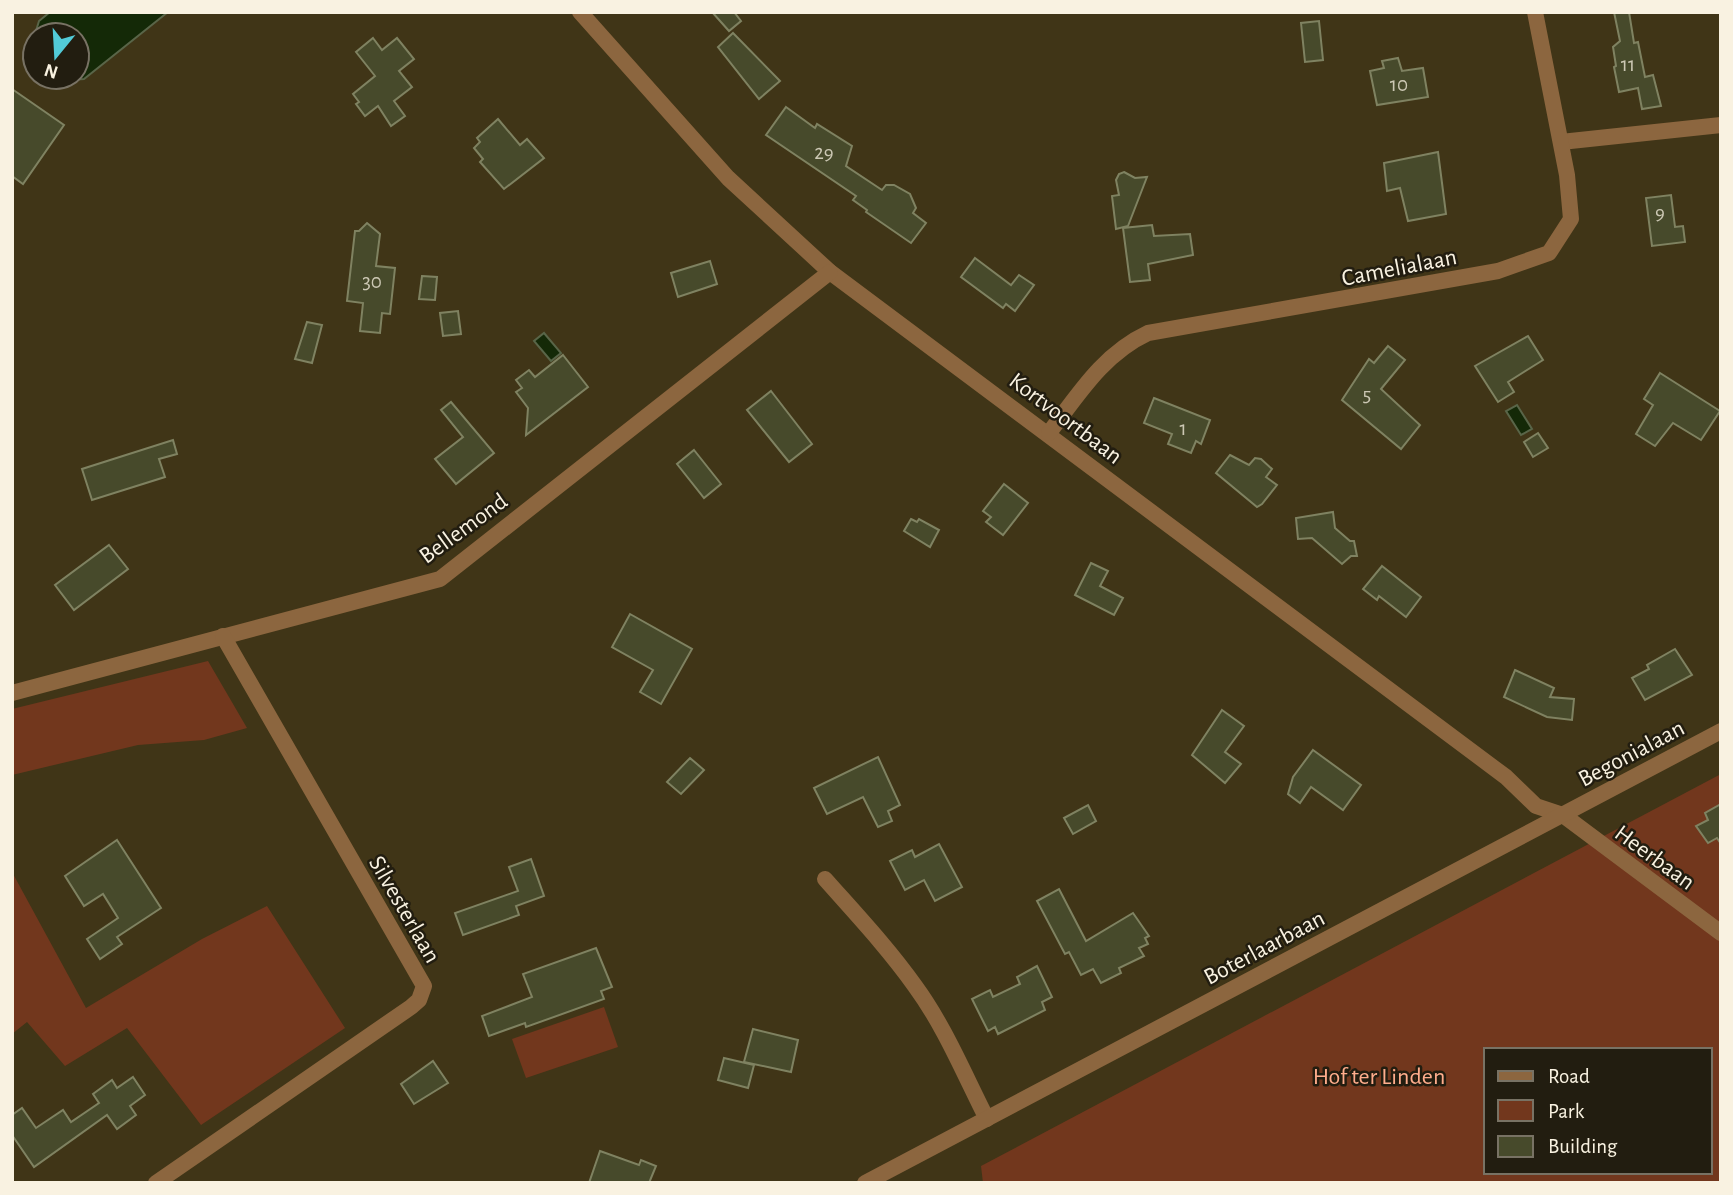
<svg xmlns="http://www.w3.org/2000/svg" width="1733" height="1195" font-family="'Alegreya Sans',sans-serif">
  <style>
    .green { fill: #72371d; fill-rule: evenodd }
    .water { fill: #142907; stroke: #596548; stroke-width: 2 }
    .building { fill: #474a2b; stroke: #7f8261; stroke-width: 2 }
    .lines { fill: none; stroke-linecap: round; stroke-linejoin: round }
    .street { stroke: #8c663f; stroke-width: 16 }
    .labels { text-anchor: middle; stroke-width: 5; stroke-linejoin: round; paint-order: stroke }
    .number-label { font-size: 21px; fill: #ccc8b4 }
    .street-label { font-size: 24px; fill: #f9f2e1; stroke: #221d10 }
    .park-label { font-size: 24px; fill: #ffad8c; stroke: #221d10 }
  </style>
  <rect width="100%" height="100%" fill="#403517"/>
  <!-- green -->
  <g class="green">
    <path d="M208,661L247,728L204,740L138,745L12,775V709Z"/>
    <path d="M1721,774V1183H983L981,1166ZM1486,1050H1710V1172H1486Z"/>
    <path d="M12,872L86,1008L202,939L267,906L345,1028L201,1125L127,1028L65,1066L27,1022L12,1034Z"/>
    <path d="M604,1007L618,1047L526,1078L512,1039Z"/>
  </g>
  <!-- water -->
  <g class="water">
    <path d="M50,12H168L84,79L70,80L68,77H77V35L35,34L39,21Z"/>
    <path d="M544,333L561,353L551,361L534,341Z"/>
    <path d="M1517,405L1532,429L1521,435L1506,411Z"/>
  </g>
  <!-- building -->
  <g class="building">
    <path d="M712,12H734L741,21L729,31Z"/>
    <path d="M1614,12H1629L1634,43L1638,42L1645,77L1653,75L1661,106L1642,109L1638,88L1619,92L1614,67L1616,66L1613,47L1620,41Z"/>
    <path d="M1319,21L1323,60L1305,62L1301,23Z"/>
    <path d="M733,33L780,81L759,99L718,47Z"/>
    <path d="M373,38L382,50L397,38L414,59L399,71L412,87L394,101L405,116L391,126L378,106L365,116L356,104L359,102L353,94L375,76L356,52Z"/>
    <path d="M1398,58L1402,71L1423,68L1428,97L1377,105L1370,71L1384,68L1382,61Z"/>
    <path d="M12,89L64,125L23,184L12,176Z"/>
    <path d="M786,107L815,128L817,124L852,146L846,166L882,190L886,185H894L910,194L916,208L913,213L926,223L911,243L866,212L867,210L853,200L856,196L766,135Z"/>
    <path d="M498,119L520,145L527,139L544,158L504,189L480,162L483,159L474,148L480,142L477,138Z"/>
    <path d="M1438,152L1446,214L1408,221L1400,188L1387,191L1384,163Z"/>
    <path d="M1124,172L1135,178L1147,177L1128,226L1116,229L1112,196L1119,195L1116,180L1119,174Z"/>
    <path d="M1671,195L1675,227L1683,226L1685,242L1652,246L1646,198Z"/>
    <path d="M367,223L380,234L376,266L395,268L390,314L382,313L380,333L360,331L363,303L347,301L355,231H359Z"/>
    <path d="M1152,225L1154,236L1190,234L1193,255L1148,264L1150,280L1130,282L1123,228Z"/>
    <path d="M975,258L1011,285L1019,275L1034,285L1015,311L1006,304L1003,308L961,277Z"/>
    <path d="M710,261L717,284L678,297L671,273Z"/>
    <path d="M422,276L437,277L435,300L419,299Z"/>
    <path d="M458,311L461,334L443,336L440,313Z"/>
    <path d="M307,322L322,325L312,363L295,359Z"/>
    <path d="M1528,336L1543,360L1508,382L1514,392L1498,402L1475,366Z"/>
    <path d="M1388,346L1405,360L1381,389L1420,425L1401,449L1342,400L1369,359L1374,363Z"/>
    <path d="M563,355L588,387L526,435L528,408L516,392L522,388L516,380L529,370L535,377Z"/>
    <path d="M1660,373L1720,411L1701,440L1673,423L1655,446L1636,434L1653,405L1644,399Z"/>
    <path d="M771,391L812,444L789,462L747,410Z"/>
    <path d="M1154,398L1210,420L1201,444L1196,441L1191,453L1168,444L1172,434L1144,423Z"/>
    <path d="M451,402L494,453L456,484L435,459L463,437L441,410Z"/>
    <path d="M1538,433L1548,448L1533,457L1524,442Z"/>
    <path d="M173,440L177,454L159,459L165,477L92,500L82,469Z"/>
    <path d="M694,450L721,484L704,498L677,464Z"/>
    <path d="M1230,455L1249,465L1255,458L1261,459L1272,469L1266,477L1277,485L1262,504L1257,507L1216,473Z"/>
    <path d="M1004,484L1028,503L1003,535L986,522L991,517L983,511Z"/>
    <path d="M1333,512L1335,528L1350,541H1354L1357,556H1351L1342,564L1312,538L1298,539L1296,518Z"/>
    <path d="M911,519L917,522L919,519L939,530L930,547L904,531Z"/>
    <path d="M109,545L128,569L74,610L55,585Z"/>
    <path d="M1091,563L1108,571L1100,586L1123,598L1114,615L1075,595Z"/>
    <path d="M1382,566L1421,597L1406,617L1379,596L1377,600L1363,589Z"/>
    <path d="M630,614L692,649L661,704L640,692L653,670L612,647Z"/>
    <path d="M1675,649L1692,675L1645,700L1632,678L1649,669L1647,665Z"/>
    <path d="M1515,670L1554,688L1550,697L1574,699L1572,720L1547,717L1504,697Z"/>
    <path d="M1222,710L1244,726L1225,752L1241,764L1225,783L1192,755Z"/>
    <path d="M1313,750L1361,785L1343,810L1311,787L1300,803L1288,794L1293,777Z"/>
    <path d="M878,757L900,805L888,811L892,821L878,827L863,797L827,814L814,788Z"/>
    <path d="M690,758L704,770L681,794L667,782Z"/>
    <path d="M1721,804V844L1717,838L1708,843L1696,826L1708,820L1705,813Z"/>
    <path d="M1088,805L1096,821L1073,834L1064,818Z"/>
    <path d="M117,840L161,908L117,937L122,944L100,959L87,939L118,918L103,894L84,906L65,876Z"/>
    <path d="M939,844L962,887L935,901L924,880L905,890L890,861L912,850L915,857Z"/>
    <path d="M531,859L544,896L516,906L519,915L463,935L455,913L518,891L509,867Z"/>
    <path d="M1059,889L1086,941L1133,913L1149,936L1145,938L1148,944L1139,948L1144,956L1119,968L1121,973L1101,983L1093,969L1081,975L1069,952L1065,954L1037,901Z"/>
    <path d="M596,948L612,987L601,991L604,999L526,1027L525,1023L489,1036L482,1016L532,997L523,974Z"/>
    <path d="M1037,966L1052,997L1042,1002L1045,1010L998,1034L995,1027L988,1031L972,999L990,990L993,997L1020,984L1017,977Z"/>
    <path d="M753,1029L798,1040L791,1072L744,1062Z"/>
    <path d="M724,1058L754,1065L748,1088L718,1080Z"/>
    <path d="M433,1061L448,1083L414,1104L401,1084Z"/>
    <path d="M133,1077L145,1095L130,1106L136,1115L117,1129L107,1115L34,1167L12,1135V1115L22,1108L36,1128L63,1110L71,1122L99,1103L93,1094L112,1080L117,1088Z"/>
    <path d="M600,1151L639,1165L641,1160L656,1166L649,1183H589Z"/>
  </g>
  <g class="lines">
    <!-- street -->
    <g class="street">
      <path d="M580,12L728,178L830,272L1506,777L1536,806L1563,815L1721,933"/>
      <path d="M1561,142L1721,125"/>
      <path d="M1049,433C1078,395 1103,354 1148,333L1498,271L1549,253L1571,219L1567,175L1535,12"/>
      <path d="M12,693L440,579L830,272"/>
      <path d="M825,879C856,914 888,948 915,986C945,1027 964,1074 987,1119"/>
      <path d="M156,1183L411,1007L419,1000L424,986L223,636"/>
      <path d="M865,1183L1721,731"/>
    </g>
  </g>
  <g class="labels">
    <!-- number labels -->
    <g class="number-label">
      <text x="1628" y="71">11</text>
      <text x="1399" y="91">10</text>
      <text x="824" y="159">29</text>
      <text x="1660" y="219">9</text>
      <text x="372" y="288">30</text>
      <text x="1367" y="401">5</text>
      <text x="1183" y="435">1</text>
    </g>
    <!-- street labels -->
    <g class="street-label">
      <text transform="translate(1399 267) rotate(-11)" y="8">Camelialaan</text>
      <text transform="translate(1066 418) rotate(37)" y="8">Kortvoortbaan</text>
      <text transform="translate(463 528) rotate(-36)" y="8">Bellemond</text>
      <text transform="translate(1631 753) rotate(-28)" y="8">Begonialaan</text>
      <text transform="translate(1655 857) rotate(36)" y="8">Heerbaan</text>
      <text transform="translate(405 909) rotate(60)" y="8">Silvesterlaan</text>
      <text transform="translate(1264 947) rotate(-28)" y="8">Boterlaarbaan</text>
    </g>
    <!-- park labels -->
    <g class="park-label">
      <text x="1379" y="1084">Hof ter Linden</text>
    </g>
  </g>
  <!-- border -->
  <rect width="1733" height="1195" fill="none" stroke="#f9f2e1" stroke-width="28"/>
  <!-- legend -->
  <rect x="1484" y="1048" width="228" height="126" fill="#221d10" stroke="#787264" stroke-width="2"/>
  <rect x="1498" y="1071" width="35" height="10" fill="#8c663f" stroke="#787264" stroke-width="2"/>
  <text x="1548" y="1083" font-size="21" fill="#f9f2e1">Road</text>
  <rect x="1498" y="1100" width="35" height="21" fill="#72371d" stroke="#787264" stroke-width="2"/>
  <text x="1548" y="1118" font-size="21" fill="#f9f2e1">Park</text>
  <rect x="1498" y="1136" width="35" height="21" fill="#474a2b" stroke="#787264" stroke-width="2"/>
  <text x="1548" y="1153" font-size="21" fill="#f9f2e1">Building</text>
  <!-- north arrow -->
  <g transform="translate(56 56) rotate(198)"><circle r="33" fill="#221d10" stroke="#787264" stroke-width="2"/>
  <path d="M0-5L12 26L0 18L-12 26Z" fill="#52cbd8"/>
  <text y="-10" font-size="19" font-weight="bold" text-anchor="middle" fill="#f9f2e1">N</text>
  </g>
</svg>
